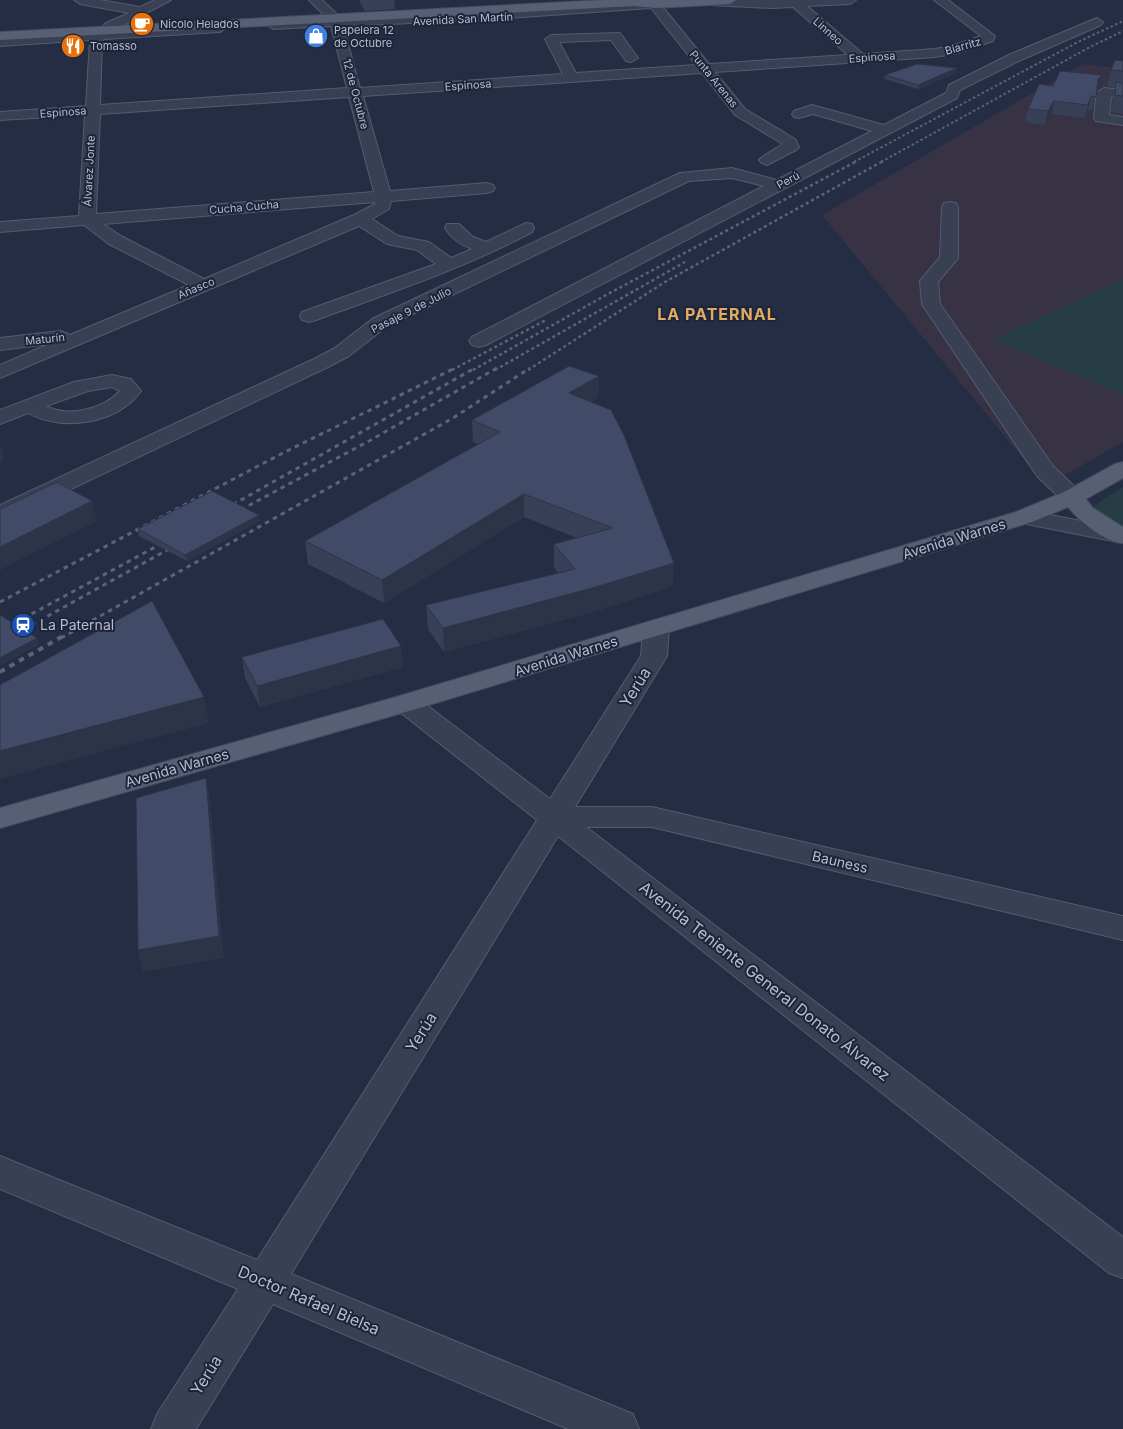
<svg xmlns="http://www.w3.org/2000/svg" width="1123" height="1429" font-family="Inter,sans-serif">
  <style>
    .medical { fill: #383245 }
    .green { fill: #273d46 }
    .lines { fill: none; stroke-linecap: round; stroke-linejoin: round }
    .minor-casing { stroke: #555b6f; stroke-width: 2 }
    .major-casing { stroke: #43495e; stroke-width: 2 }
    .minor { fill: #394054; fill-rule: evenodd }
    .major { fill: #575f74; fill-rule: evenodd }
    .rail-far3 { stroke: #5b637c; stroke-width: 2; stroke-dasharray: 2.5 2.5; stroke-linecap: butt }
    .rail-far2 { stroke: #5b637c; stroke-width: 2.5; stroke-dasharray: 3 3; stroke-linecap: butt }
    .rail-far1 { stroke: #5b637c; stroke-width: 3; stroke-dasharray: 4.5 4.5; stroke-linecap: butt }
    .rail { stroke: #5b637c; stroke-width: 4; stroke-dasharray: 5.5 5.5; stroke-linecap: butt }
    .wall { fill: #384058 }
    .shaded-wall { fill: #2e3447 }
    .building { fill: #414a66; stroke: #2e3447 }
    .labels { text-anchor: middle; stroke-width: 4; stroke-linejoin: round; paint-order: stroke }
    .far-street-label { font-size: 11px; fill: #b7bcce; stroke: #1e253a }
    .far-poi-label { font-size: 11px; fill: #b7bcce; stroke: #1e253a; text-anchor: start }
    .street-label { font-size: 14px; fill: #b7bcce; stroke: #1e253a }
    .poi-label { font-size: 14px; fill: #b7bcce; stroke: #1e253a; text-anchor: start }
    .far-district-label { font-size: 16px; font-weight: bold; letter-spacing: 1px; fill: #dfac61; stroke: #1e253a }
    .near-street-label { font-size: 16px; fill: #b7bcce; stroke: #1e253a }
  </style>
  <rect width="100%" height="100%" fill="#252d45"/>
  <!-- medical -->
  <path class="medical" d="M1083,64L1123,69V442L1046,486L822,215Z"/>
  <!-- green -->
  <g class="green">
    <path d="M1123,279V394L992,340Z"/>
    <path d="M1123,487V528L1102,518L1092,507Z"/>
  </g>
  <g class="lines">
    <!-- minor casing -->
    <g class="minor-casing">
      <g id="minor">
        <path d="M74,0H100L140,7L155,0H171L112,31L220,24L226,28L220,32L104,39L102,41L100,105L347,88L331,26L273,29L267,25L273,21L328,19L309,0H322L341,18L480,12L657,0L709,64L848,55L793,7L771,8L711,5L707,4L706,0H856L850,4L807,6L863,54L935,49L951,46L981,36L934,0H948L995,36L993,41L958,53L935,57L715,72L745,109L795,139L799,147L796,150L767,165L762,163L759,160L762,157L783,144L735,115L702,73L363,96L390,191L487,183L493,185L495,188L493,191L487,193L391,201L389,209L372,219L398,236L429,242L451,258L472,249C461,245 451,238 445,228L447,224H459L473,237L486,242L526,223L532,224L534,228L532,232C463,269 389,293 316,320L309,322L302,320L300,316L302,312L436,264L417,250L387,244L359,226L0,378V365L49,344L0,350V338L61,331L70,335L189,285L109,244L84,225L0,232V222L79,216L85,115L0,120V112L86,106L90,40L0,46V38L97,32L106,23L129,13L80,4ZM651,8L696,65L576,73L559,42L611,40L626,61L631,62L638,58L620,33L551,35L545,39L563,74L360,88L343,26L480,20ZM349,97L374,192L96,214L100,114ZM375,202V204L354,215L204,279L121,236L103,224Z"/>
        <path d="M1097,18L1103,22L1101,25L1021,60L960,90L957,98L486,345L479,347L472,345L469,341L472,337L764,186L732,178L689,181L386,327L349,356L328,367L8,519L0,521V505L314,359L335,348L372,319L680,173L732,168L777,180L872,131L813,114L799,118L794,117L792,114L794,111L812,105L884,125L946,93L949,85L1011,54Z"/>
        <path d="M1104,88L1123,90V98L1111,97L1109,115L1123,117V125L1096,121L1094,118L1097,92Z"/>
        <path d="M950,202L956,203L958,207V258L938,282L940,304L1053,466L1080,492L1083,497L1080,502L1072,504L1064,502L1037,476L922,304L920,281L940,257L942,207L944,203Z"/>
        <path d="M112,375L131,379L141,391C118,424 62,432 28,413L0,424V410L74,382ZM112,387L120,391C103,409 68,418 46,406L88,391Z"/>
        <path d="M1024,510L1123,529V543L1016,522L1012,517L1016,512Z"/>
        <path d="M656,621L665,624L669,629L667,656L575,807H652L1123,916V940L652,827H586L1123,1237V1278L1109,1273L558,836L291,1274L633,1414L639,1429H568L273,1304L196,1429H151L157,1414L238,1289L0,1189V1156L257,1260L537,820L396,709L392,703L396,697L406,695L416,697L550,799L641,656L643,629L647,624Z"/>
      </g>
    </g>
    <!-- major casing -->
    <g class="major-casing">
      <g id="major">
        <path d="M604,0H736L730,4L656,8L634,6L0,40V32Z"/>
        <path d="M1123,462V478L1086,499L1093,508L1123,527V543C1106,543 1078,520 1068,507L1032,522L416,709L0,828V808L396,697L1016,512L1064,492L1115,464Z"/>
      </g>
    </g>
    <!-- minor -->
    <use href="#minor" class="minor"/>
    <!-- major -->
    <use href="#major" class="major"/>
    <!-- rail-far3 -->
    <g class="rail-far3">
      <path d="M854,162L1076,43L1123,21"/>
      <path d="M881,162L1090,47L1123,31"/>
    </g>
    <!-- rail-far2 -->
    <g class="rail-far2">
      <path d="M452,370L546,320"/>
      <path d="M473,370L606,295L857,161"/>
      <path d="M495,370L685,262"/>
      <path d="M528,370L665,282L883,161"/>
    </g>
    <!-- rail-far1 -->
    <g class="rail-far1">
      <path d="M225,509L475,368"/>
      <path d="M233,514L369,441L497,368"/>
      <path d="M0,602L281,454L455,368"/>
      <path d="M0,631L170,539"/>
      <path d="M8,638L178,544"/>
      <path d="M61,638L453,418L530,368"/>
    </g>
    <!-- rail -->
    <g class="rail">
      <path d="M0,642L10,636"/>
      <path d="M0,672L63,636"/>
    </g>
  </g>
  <!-- wall -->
  <g class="wall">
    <path d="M359,0H394L395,9L365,11Z"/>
    <path d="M1123,60V114L1111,112L1113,99L1115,88L1107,86L1111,70Z"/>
    <path d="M956,73L918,89L884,79L885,75Z"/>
    <path d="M1100,88L1096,91L1093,110H1088L1085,118L1052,114L1045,125L1025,122L1028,109Z"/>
    <path d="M599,376L598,397L591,402L673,586L596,611L444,652L428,629L426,605L558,573L554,567V544L577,538L524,517L384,603L308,564L305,541L478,444L473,442L472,420Z"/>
    <path d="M260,521L187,561L139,536L138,529Z"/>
    <path d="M242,657L403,667L260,707L245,678Z"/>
  </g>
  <!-- shaded-wall -->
  <g class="shaded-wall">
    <path d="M957,68L956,73L918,89V85Z"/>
    <path d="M1102,75L1100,88L1095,92L1098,79Z"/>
    <path d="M1091,96L1088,110L1085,118L1088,105Z"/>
    <path d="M1054,101L1052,114L1045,125L1048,111Z"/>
    <path d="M599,376L598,397L569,414V393Z"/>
    <path d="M0,442L4,460L0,462Z"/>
    <path d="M524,494V517L384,603L382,580Z"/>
    <path d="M92,501L97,521L0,570V547Z"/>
    <path d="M259,515L260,521L187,561L185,555Z"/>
    <path d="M674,563L673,586L596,611L444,652L443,628Z"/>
    <path d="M37,638L39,645L0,666V658Z"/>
    <path d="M401,646L403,667L260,707L257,686Z"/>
    <path d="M204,697L209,723L0,779V751Z"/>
    <path d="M206,778L210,799L224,958L143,972L138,950Z"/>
  </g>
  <!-- building -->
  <g class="building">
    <path d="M1115,60L1123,61V60V71L1111,70Z"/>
    <path d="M917,64L957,68L918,85L885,75Z"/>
    <path d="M1060,71L1102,75L1098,79L1096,97L1091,96L1088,105L1054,101L1048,111L1028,109L1039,84L1053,86Z"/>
    <path d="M1116,82L1123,83V96L1115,95Z"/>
    <path d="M569,366L599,376L569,393L611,410L624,435L674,563L596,587L443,628L426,605L575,569L554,544L613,528L524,494L382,580L305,541L500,432L472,420Z"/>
    <path d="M57,482L92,501L0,547V509Z"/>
    <path d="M212,491L259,515L185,555L138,529Z"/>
    <path d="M152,601L204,697L0,751V685Z"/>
    <path d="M0,615L37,638L0,658Z"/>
    <path d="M383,619L401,646L257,686L242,657Z"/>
    <path d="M206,778L219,936L138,950L136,798Z"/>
  </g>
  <!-- icons -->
  <defs>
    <g id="cafe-disc" transform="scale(1.25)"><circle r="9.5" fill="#e8710a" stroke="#1e253a"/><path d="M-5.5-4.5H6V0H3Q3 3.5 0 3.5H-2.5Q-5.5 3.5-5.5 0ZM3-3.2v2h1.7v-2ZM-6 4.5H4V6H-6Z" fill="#fff"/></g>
    <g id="shop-disc" transform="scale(1.25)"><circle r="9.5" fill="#3f7fe0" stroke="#1e253a"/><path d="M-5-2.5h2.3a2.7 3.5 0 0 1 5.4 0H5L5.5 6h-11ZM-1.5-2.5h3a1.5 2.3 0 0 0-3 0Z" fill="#fff"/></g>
    <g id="restaurant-disc" transform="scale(1.25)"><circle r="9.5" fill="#e8710a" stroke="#1e253a"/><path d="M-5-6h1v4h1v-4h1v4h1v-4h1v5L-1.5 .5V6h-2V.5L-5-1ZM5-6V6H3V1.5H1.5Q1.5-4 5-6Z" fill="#fff"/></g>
    <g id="station-disc" transform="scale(1.25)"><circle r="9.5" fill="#1a4fb4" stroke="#1e253a"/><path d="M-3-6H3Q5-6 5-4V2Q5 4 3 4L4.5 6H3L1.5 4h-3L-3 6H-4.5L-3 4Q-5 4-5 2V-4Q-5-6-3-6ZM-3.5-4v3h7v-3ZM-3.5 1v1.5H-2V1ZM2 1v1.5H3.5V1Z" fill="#fff"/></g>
  </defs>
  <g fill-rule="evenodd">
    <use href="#cafe-disc" x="142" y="24"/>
    <use href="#shop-disc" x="316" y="36"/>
    <use href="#restaurant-disc" x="73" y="46"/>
    <use href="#station-disc" x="23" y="625"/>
  </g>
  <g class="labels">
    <!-- far-street labels -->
    <g class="far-street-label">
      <text transform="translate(463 19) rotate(-3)" y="4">Avenida San Martín</text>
      <text transform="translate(828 31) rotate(41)" y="4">Linneo</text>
      <text transform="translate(963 46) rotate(-16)" y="4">Biarritz</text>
      <text transform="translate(872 57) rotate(-4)" y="4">Espinosa</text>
      <text transform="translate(714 79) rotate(51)" y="4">Punta Arenas</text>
      <text transform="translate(468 85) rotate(-4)" y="4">Espinosa</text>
      <text transform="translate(356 94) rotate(75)" y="4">12 de Octubre</text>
      <text transform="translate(63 112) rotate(-4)" y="4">Espinosa</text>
      <text transform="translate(89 171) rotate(-87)" y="4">Álvarez Jonte</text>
      <text transform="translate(788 180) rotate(-28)" y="4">Perú</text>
      <text transform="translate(244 207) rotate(-5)" y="4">Cucha Cucha</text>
      <text transform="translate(196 288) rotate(-23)" y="4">Añasco</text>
      <text transform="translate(411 310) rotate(-27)" y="4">Pasaje 9 de Julio</text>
      <text transform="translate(45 339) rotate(-6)" y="4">Maturín</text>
    </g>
    <!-- far-poi labels -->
    <g class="far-poi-label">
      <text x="160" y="28">Nicolo Helados</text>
      <text x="334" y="34">Papelera 12<tspan x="334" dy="13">de Octubre</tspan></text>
      <text x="90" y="50">Tomasso</text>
    </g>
    <!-- street labels -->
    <g class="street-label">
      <text transform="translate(954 539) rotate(-17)" y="5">Avenida Warnes</text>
      <text transform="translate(566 656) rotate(-17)" y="5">Avenida Warnes</text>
      <text transform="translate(177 768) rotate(-16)" y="5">Avenida Warnes</text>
      <text transform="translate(840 862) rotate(13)" y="5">Bauness</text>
    </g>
    <!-- poi labels -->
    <g class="poi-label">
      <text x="40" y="630">La Paternal</text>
    </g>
    <!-- far-district labels -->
    <g class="far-district-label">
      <text x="717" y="320">LA PATERNAL</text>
    </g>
    <!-- near-street labels -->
    <g class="near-street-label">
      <text transform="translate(635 687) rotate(-58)" y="6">Yerúa</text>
      <text transform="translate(765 981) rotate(38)" y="6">Avenida Teniente General Donato Álvarez</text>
      <text transform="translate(421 1032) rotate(-58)" y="6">Yerúa</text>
      <text transform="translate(309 1300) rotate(23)" y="6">Doctor Rafael Bielsa</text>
      <text transform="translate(206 1375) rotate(-58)" y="6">Yerúa</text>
    </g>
  </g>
</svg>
